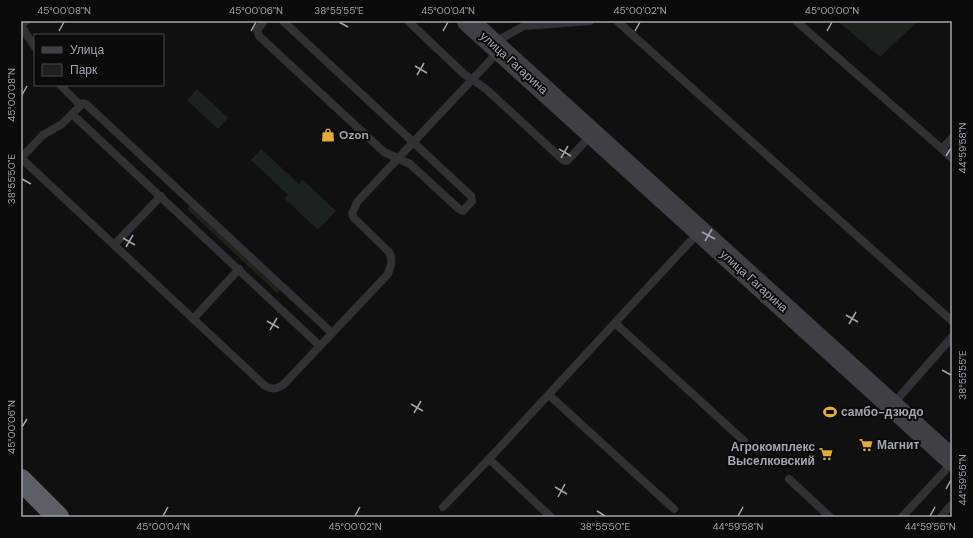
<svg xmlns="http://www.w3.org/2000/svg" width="973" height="538" font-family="'DM Sans',sans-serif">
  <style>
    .green { fill: #1c231d }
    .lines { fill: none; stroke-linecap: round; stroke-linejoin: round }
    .lane { stroke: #313235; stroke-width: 8 }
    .secondary { stroke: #3f4045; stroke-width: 22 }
    .highway { stroke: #5d5f66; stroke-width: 22 }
    .ticks { fill: none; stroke: #a2a6b0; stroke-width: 1.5 }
    .labels { text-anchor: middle; stroke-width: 4; stroke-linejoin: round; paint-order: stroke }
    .street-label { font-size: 12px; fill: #a2a6b0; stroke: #0b0b0c }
    .poi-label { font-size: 12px; font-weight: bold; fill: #a2a6b0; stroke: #0b0b0c; text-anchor: start }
    .neatline { fill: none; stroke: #a2a6b0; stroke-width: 1.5 }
    .ticks-label { font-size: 10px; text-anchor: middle; fill: #a2a6b0 }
  </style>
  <rect width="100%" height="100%" fill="#101011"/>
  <!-- green -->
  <g class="green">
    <path d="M838,21H918L880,57Z"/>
    <path d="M197,89L228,118L218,129L187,100Z"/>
    <path d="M261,149L299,184L303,180L336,211L318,230L285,199L288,195L251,160Z"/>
    <path d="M191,205L282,289L277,293L187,209Z"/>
  </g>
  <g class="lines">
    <!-- lane -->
    <g class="lane">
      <path d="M26,21L21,26L35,47"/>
      <path d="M264,21L257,30L259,36L384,152L410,164L459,209L463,211L472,201L471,196L283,21"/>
      <path d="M408,21L464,74L486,89L563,160L567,161L570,158L592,134"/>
      <path d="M617,21L952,321"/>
      <path d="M796,21L942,149"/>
      <path d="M493,43L524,26L590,21"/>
      <path d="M60,85L80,105"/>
      <path d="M72,114L320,346"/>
      <path d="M952,138L942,149L952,158"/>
      <path d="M21,158L265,386C273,390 277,389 284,384L388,274C391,265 393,260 389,252L354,218L352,214L357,202L499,51"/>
      <path d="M21,158L43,135L62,124L83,103L86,104L332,333"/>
      <path d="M114,245L161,196"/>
      <path d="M193,319L239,269"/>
      <path d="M615,323L744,441"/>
      <path d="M549,395L674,509"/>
      <path d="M893,404L952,337"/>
      <path d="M489,459L551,517"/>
      <path d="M789,479L830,517"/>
      <path d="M443,507L489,459L699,232"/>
      <path d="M902,517L952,463"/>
      <path d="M941,517L952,504"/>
    </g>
    <!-- secondary -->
    <path class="secondary" d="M468,21L952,460"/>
    <!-- highway -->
    <path class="highway" d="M21,480L58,517"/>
  </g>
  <!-- ticks -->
  <path class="ticks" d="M339,22L348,27M59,31L64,22M251,31L256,22M443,31L448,22M635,31L640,22M827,31L832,22M415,66L427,73M417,75L424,63M22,95L27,86M559,149L571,156M946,156L951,148M561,158L568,146M22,179L31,184M702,232L715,239M123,238L135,245M705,241L712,229M126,247L133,235M846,315L858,322M267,321L279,328M849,324L856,312M270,330L277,318M942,370L951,375M411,404L423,411M414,413L421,401M22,427L27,419M555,487L567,494M946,489L951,480M558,497L565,484M597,511L605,516M163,516L168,507M355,516L360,507M738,516L743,507M930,516L935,507"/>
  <!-- icons -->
  <defs>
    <g id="shop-bare" transform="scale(1.08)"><path d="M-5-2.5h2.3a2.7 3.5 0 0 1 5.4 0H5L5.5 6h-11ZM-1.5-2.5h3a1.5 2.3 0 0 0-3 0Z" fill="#dfab39" stroke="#0b0b0c" stroke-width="2.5" paint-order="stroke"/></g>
    <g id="stadium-bare" transform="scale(1.08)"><path d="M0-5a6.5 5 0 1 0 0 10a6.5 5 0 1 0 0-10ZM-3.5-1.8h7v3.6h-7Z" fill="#dfab39" stroke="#0b0b0c" stroke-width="2.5" paint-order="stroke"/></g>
    <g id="supermarket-bare" transform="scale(1.08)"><path d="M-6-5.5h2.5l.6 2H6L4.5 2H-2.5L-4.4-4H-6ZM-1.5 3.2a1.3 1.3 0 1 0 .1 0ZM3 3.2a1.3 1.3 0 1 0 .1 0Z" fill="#dfab39" stroke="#0b0b0c" stroke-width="2.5" paint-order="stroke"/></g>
  </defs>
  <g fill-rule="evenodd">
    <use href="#shop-bare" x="328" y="135"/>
    <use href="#stadium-bare" x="830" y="412"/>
    <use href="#supermarket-bare" x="866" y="445"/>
    <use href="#supermarket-bare" x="826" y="454"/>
  </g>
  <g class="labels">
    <!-- street labels -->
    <g class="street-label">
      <text transform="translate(514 63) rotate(42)" y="4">улица Гагарина</text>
      <text transform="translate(754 281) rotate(42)" y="4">улица Гагарина</text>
    </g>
    <!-- poi labels -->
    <g class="poi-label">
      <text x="339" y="139">Ozon</text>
      <text x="841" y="416">самбо-дзюдо</text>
      <text x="877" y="449">Магнит</text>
      <text x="815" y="451" text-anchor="end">Агрокомплекс<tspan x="815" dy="14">Выселковский</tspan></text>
    </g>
  </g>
  <!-- border -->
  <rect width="973" height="538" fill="none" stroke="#0b0b0c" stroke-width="44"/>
  <!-- legend -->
  <rect x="34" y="34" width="130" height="52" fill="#0b0b0c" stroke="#47494e"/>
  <rect x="42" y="47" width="20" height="6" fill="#3f4045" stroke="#47494e"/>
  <text x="70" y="54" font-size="12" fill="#a2a6b0">Улица</text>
  <rect x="42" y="64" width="20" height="12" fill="#1c231d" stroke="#47494e"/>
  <text x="70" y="74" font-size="12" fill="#a2a6b0">Парк</text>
  <rect x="22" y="22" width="929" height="494" class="neatline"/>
  <g class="ticks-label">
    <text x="64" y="14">45°00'08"N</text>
    <text x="256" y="14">45°00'06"N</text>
    <text x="339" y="14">38°55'55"E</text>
    <text x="448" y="14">45°00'04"N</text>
    <text x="640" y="14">45°00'02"N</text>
    <text x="832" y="14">45°00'00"N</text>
    <text transform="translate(11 95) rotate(-90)" y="4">45°00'08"N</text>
    <text transform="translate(962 148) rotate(-90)" y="4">44°59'58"N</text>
    <text transform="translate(11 179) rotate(-90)" y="4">38°55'50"E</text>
    <text transform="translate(962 375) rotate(-90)" y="4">38°55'55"E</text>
    <text transform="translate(11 427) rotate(-90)" y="4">45°00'06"N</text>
    <text transform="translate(962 480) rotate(-90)" y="4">44°59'56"N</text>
    <text x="163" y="530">45°00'04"N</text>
    <text x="355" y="530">45°00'02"N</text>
    <text x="605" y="530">38°55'50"E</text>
    <text x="738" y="530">44°59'58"N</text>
    <text x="930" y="530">44°59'56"N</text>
  </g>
</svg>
